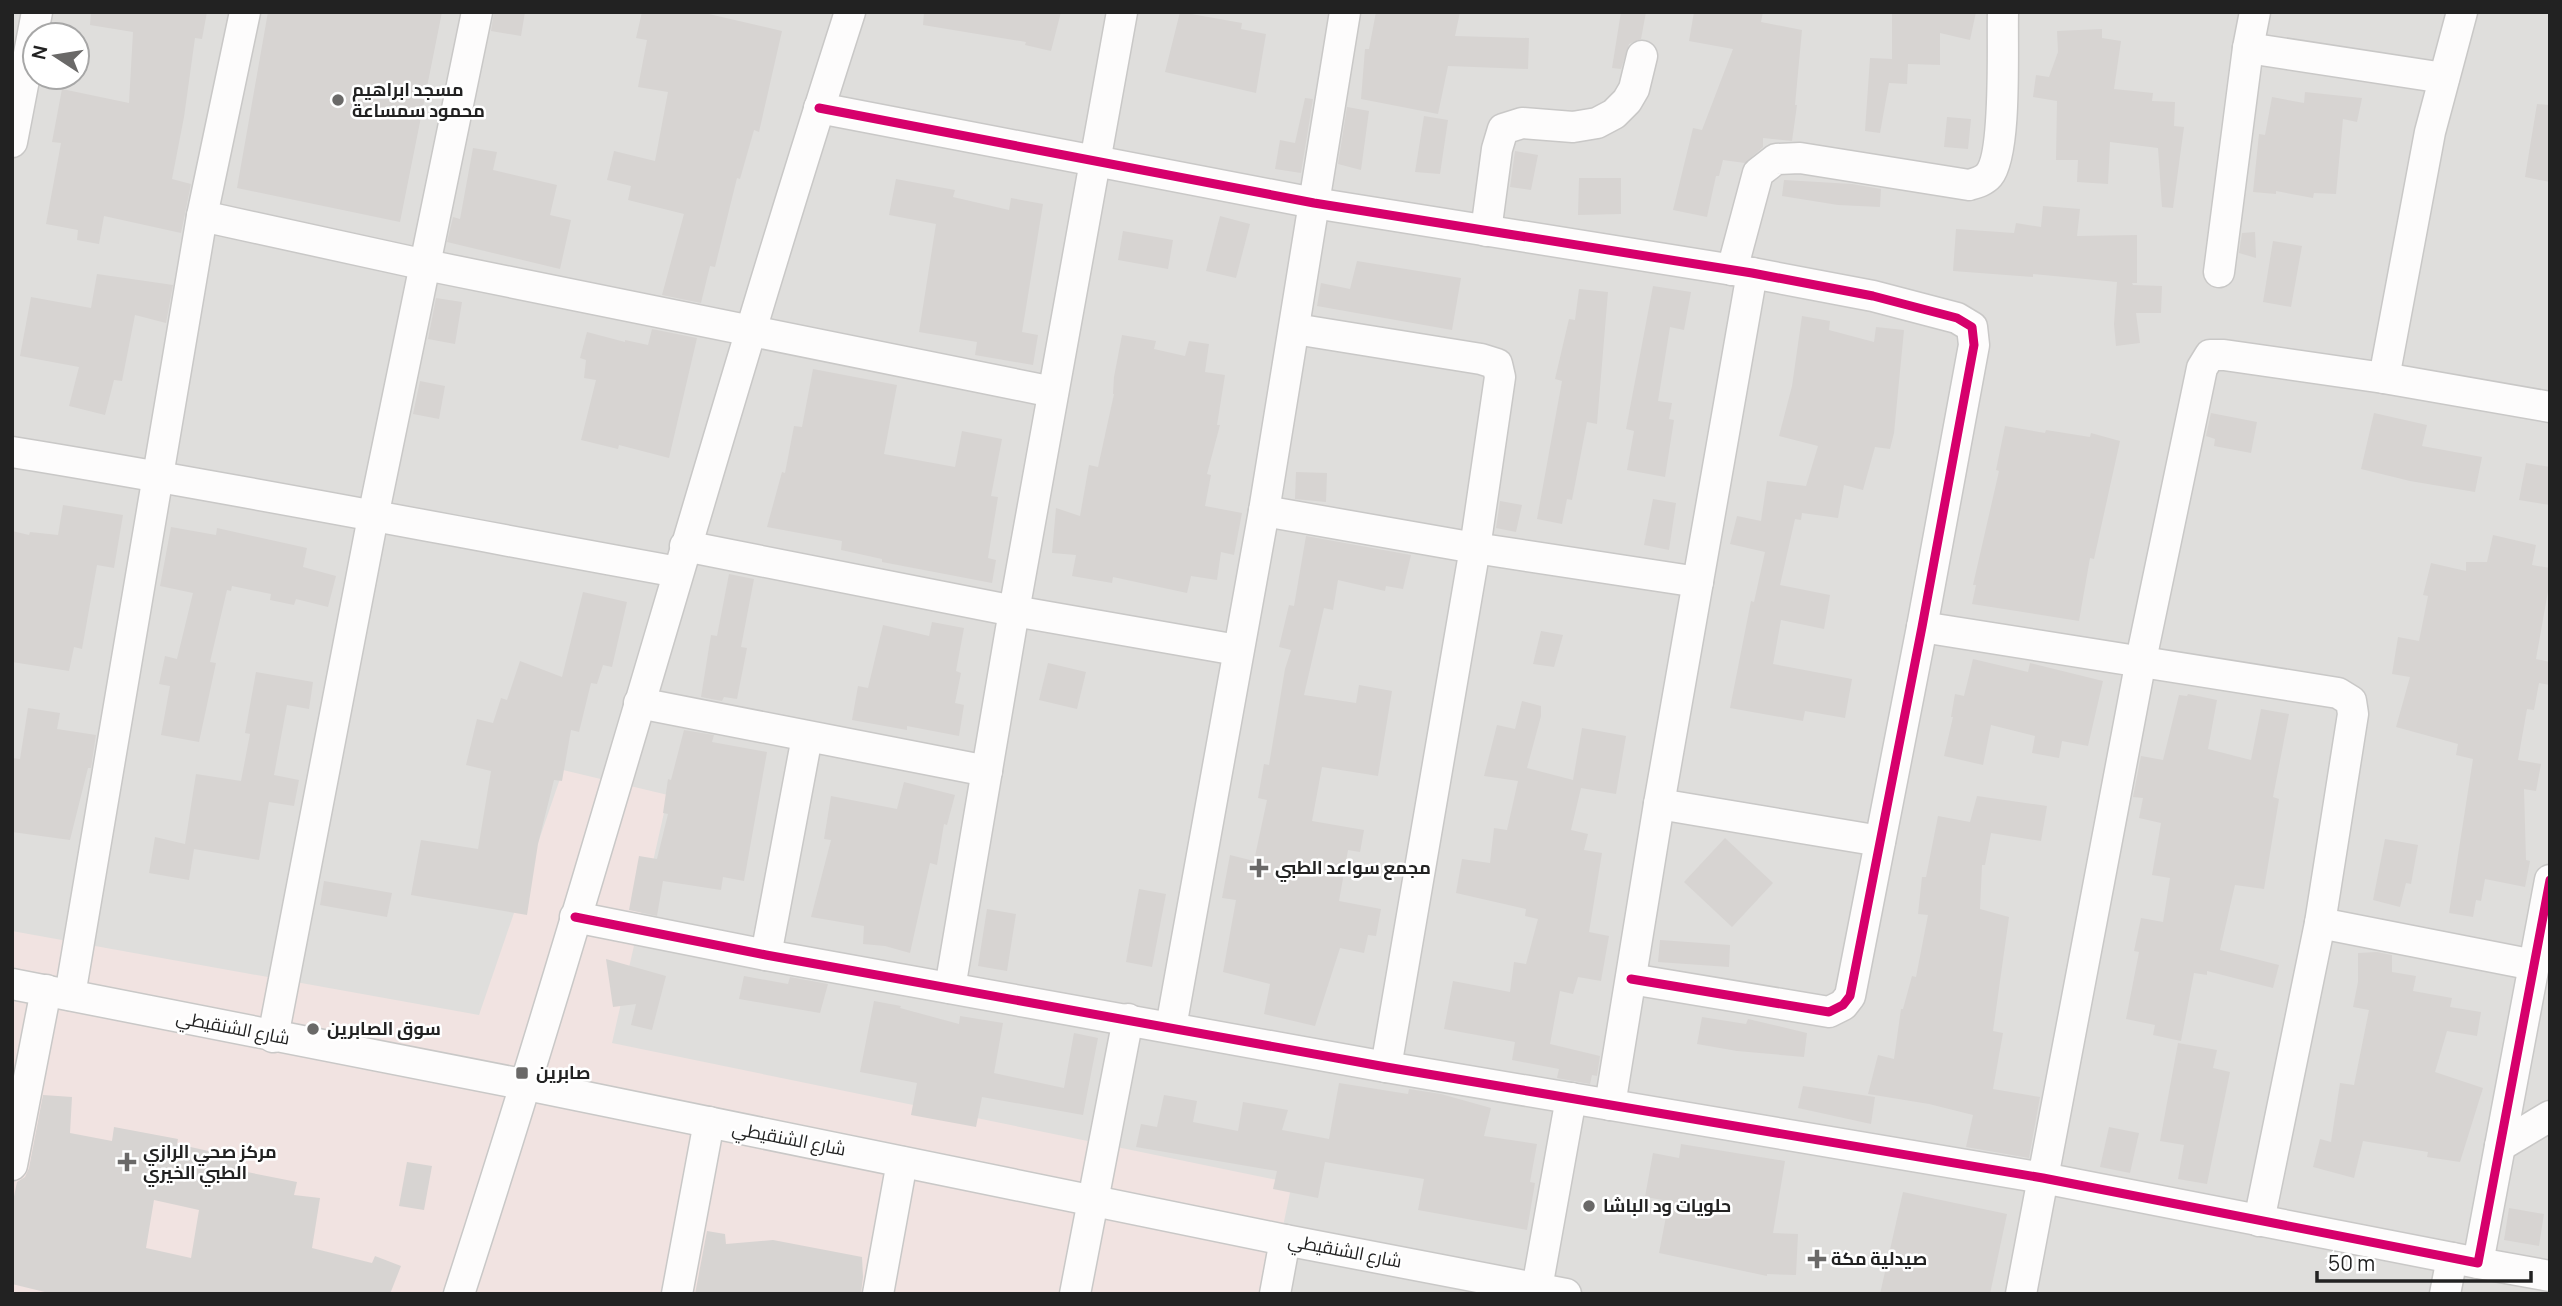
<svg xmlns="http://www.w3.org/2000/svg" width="2562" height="1306" font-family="Manrope,Cairo,sans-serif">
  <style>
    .residential { fill: #dfdedc; fill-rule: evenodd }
    .commercial { fill: #f1e3e1 }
    .building { fill: #d7d4d2; fill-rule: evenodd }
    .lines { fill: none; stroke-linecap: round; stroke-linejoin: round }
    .minor-casing { stroke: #c9c8c7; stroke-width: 33 }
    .minor { stroke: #fdfcfc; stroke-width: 30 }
    .cycleway-casing { stroke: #fff; stroke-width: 13 }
    .cycleway { stroke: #d6006c; stroke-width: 9 }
    .poi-dot { fill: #6a6968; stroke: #fff; stroke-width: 2.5 }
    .labels { text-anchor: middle; stroke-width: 5; stroke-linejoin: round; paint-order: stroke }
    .poi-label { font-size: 18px; font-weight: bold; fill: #222; stroke: #fff; text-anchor: start }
    .street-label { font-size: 18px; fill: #222; stroke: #fff }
  </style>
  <rect width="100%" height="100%" fill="#f0eeeb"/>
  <!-- residential -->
  <path class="residential" d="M12,12H2550V1294H12ZM35,35H77V77H35Z"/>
  <!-- commercial -->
  <path class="commercial" d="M563,770L668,795L612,1043L1292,1183L1269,1294H12V931L479,1015Z"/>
  <!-- building -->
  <g class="building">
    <path d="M91,12H207L202,39L195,38L184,117L172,179L191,184L181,233L104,216L99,244L77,240L78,230L46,224L61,143L52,142L62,89L129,103L133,32L90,25Z"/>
    <path d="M268,12H442L400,222L237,188Z"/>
    <path d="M494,12H525L521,36L491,31Z"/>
    <path d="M642,12H700L782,31L759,132L754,130L740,179L737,178L715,267L710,266L701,303L662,295L684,214L628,200L631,186L607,180L614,151L655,161L668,92L638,87L647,40L636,38Z"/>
    <path d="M924,12H1061L1051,51L1025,45L1026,42L923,25Z"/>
    <path d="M1180,12L1242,23L1241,29L1266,34L1256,93L1165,72Z"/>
    <path d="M1376,12H1460L1455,36L1529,38L1528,69L1448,66L1438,114L1361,99L1365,49H1369Z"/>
    <path d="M1621,12H1646L1641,39L1629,44L1621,69L1612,68Z"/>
    <path d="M1694,12H1763L1761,22L1802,30L1795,105H1797L1792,141L1763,138V147L1745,163L1723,160L1719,176H1716L1707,217L1673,210L1693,128L1702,130L1733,49L1689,41Z"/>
    <path d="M1892,12H1976L1970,40L1940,33V65L1908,64L1907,84L1889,83L1880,133L1865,131L1870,58L1892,59Z"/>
    <path d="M2102,29V38L2121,41L2114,89L2153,93L2152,101L2175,102L2174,126L2184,127L2173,208L2162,207L2158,148L2110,142L2108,184L2077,182L2078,160H2056L2057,101L2033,97L2036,75L2049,77L2058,52L2057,31Z"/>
    <path d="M2305,92L2362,98L2357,122L2343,119L2336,194L2314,193L2313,198L2276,191V194L2253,192L2259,134L2265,135L2272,97L2304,103Z"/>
    <path d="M1305,98L1313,99L1301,173L1275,169L1280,140L1295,143Z"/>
    <path d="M2537,104L2550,105V182L2525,177Z"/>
    <path d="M1347,107L1369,111L1361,170L1338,164Z"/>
    <path d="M1424,116L1448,120L1440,174L1415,172Z"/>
    <path d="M1947,117L1971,119L1968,149L1944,147Z"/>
    <path d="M473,148L497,152L493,170L557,185L550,215L571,220L560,269L447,242L453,217L460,219Z"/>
    <path d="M1515,151L1538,155L1531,190L1510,187Z"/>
    <path d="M1579,178H1621V214L1578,215Z"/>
    <path d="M896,179L955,190L953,197L1009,210L1011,198L1043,204L1022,332L1038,335L1033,365L975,355L977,342L919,332L936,224L889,215Z"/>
    <path d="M1784,180L1852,184L1881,189L1880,207L1838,205L1782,196Z"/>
    <path d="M2043,206L2080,209L2077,236L2137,235V283H2132L2133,285L2162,286L2161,313H2136L2140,343L2116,346L2114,324L2117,282L2033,274V277L1953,271L1956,229L2014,233L2016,223L2041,227Z"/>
    <path d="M1220,216L1250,224L1236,278L1206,271Z"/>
    <path d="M1123,231L1173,240L1168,269L1118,260Z"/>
    <path d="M2255,232L2256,258L2239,253L2242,233Z"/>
    <path d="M2273,241L2302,246L2291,307L2263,302Z"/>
    <path d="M1357,261L1461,278L1452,330L1317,306L1321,283L1350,289Z"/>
    <path d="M97,274L173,285L166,323L135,315L122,381L114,380L105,415L69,406L79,367L20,356L31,297L91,308Z"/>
    <path d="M1653,286L1691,292L1684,330L1670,327L1658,401L1672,403L1669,419L1674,420L1665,477L1627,470L1634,431L1626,429Z"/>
    <path d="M1579,289L1608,292L1597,424L1587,422L1572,500L1567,499L1562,524L1537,519L1562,381L1555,379L1569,319L1575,320Z"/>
    <path d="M436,298L462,302L455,344L428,339Z"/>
    <path d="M1802,316L1830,321L1829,330L1874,342L1876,327L1904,330L1894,433L1890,449L1875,447L1863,490L1844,485L1838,518L1802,513L1801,520L1795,519L1780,585L1830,595L1824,629L1781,620L1773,664L1852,679L1845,718L1805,711L1803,721L1730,708L1751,601L1754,602L1765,552L1730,544L1737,516L1761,521L1767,481L1806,486L1818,446L1779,436L1792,386Z"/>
    <path d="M652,329L697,338L669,458L619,445L618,449L581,440L596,380L584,378L586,360L580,358L587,332L625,342V340L648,345Z"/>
    <path d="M1122,335L1156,341L1154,349L1185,356L1189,341L1209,344L1205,372L1225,375L1217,425H1220L1207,474L1211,475L1205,506L1242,513L1234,555L1221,552L1217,580L1191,576L1187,593L1113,577L1112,583L1072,576L1076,555L1052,553L1056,508L1080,516L1089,465L1098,467L1114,394H1113L1114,377Z"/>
    <path d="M813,369L897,385L884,454L955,467L962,431L1002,439L991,496L998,497L988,558L996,560L992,583L882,562V559L841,550L842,541L767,527L782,472L785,473L794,426L802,427Z"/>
    <path d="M420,381L445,386L439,419L413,414Z"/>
    <path d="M2211,413L2257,422L2251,453L2214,446L2215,439L2206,436Z"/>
    <path d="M2374,413L2427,425L2422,446L2482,457L2475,492L2410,481L2361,469Z"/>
    <path d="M2005,426L2045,433L2046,430L2090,437L2091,433L2120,441L2094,559L2090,558L2079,621L1972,604L1976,585H1973L1999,471L1996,470Z"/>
    <path d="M2526,463L2550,467V505L2519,500Z"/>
    <path d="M1296,472L1327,473L1326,502L1295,499Z"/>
    <path d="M1653,499L1676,503L1669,550L1644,545Z"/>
    <path d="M1500,501L1522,505L1516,532L1496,528Z"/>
    <path d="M63,505L123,515L114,568L97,565L82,649L74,647L69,671L12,662V531L29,535L30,532L58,535Z"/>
    <path d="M171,527L216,535L217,528L307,548L303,567L336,576L328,607L296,599L294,605L270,600L271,594L232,586L231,591L227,590L210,662L216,663L199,742L161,735L170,686L159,684L165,656L177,659L193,593L160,586Z"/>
    <path d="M2493,535L2536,545L2532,565L2550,568V580L2536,659L2550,662V685L2539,683L2534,710L2527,709L2518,760L2541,764L2536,791L2524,789L2526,860L2530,861L2525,887L2485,879L2481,901L2476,900L2473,917L2449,913L2473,759L2456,755L2458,744L2396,727L2410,677L2392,674L2398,637L2419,641L2428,596L2423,595L2431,563L2466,571V562H2487Z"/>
    <path d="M1306,536L1411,555L1403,589L1386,586L1385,591L1338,580L1333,610L1324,608L1304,695L1356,703L1359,685L1392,691L1378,776L1322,767L1312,821L1364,830L1360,852L1348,850L1339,901L1381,909L1376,936L1368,935L1364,953L1340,948L1315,1026L1264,1014L1270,984L1223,972L1236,900L1222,898L1230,855L1254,861L1267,800L1258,798L1264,764L1269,765L1285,669L1291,650L1279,647L1289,605L1294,606Z"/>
    <path d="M729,574L754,579L741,647L747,648L737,699L724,697L722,701L701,697L711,635L717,636Z"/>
    <path d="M583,592L627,602L612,667L603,665L597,684L591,683L579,732L571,730L562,781L554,780L538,844L527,915L411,895L421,840L478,849L491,771L466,765L477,719L493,723L501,698L507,700L520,661L562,677Z"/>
    <path d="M932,622L964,628L956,671L961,673L955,703L964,705L959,736L907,726V730L852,720L858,686L868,688L883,625L929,636Z"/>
    <path d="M1541,631L1563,635L1554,667L1533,664Z"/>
    <path d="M1973,659L2028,672L2030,663L2103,681L2088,746L2062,741L2059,758L2032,753L2035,736L1991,725L1983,765L1944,756L1953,717H1951L1955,694L1964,696Z"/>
    <path d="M1048,663L1086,672L1077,709L1039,700Z"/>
    <path d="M256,672L313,682L309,709L287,705L274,775L299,780L294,806L269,802L259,860L194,849L189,880L149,873L155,837L185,844L196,774L241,781L250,734L245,733Z"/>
    <path d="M2188,694L2217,700L2208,749L2251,760L2261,709L2289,714L2273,797L2279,799L2264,889L2235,885L2220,950L2279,965L2273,988L2207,971V975L2194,973L2181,1041L2153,1035L2155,1025L2126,1019L2139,952L2134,951L2141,918L2163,922L2170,878L2152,875L2161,823L2139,818L2143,798L2133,797L2140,761L2141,756L2163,760L2179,695L2187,696Z"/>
    <path d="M1522,701L1541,706V716L1527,768L1573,780L1582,728L1626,736L1616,794L1581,788L1571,830L1588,834L1584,850L1602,853L1589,932L1609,936L1601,981L1578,977L1573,994L1560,991L1550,1044L1600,1056L1597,1076L1592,1075L1590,1084L1557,1078L1559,1069L1512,1060L1515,1042L1444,1029L1453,981L1510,992L1514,962L1526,964L1538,919L1525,916L1526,909L1456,893L1462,859L1490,863L1494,828L1507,830L1518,781L1484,776L1497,725L1515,729Z"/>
    <path d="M28,708L60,713L57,729L96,735L91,768H88L70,840L12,832V758L20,759Z"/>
    <path d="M684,730L714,735L712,742L767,752L744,881L723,877L721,890L663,881L657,916L629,910L639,856L657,859L668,814L663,813L668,779L671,780Z"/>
    <path d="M904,782L955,795L947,825L944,824L937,865L930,863L910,953L885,946L863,944L864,926L811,917L831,840L824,839L831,796L897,809Z"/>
    <path d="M1977,796L2047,806L2041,841L1991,833L1985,865H1982L1980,909L2009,917L1993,1031L2003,1033L1993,1089L2040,1097L2029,1158L1966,1147L1973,1115L1929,1104L1868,1094L1878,1055L1894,1059L1901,1009H1903L1912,976L1916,977L1928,915L1918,914L1922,877H1926L1938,816L1970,822Z"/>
    <path d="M1725,838L1773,883L1732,927L1684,882Z"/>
    <path d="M2385,839L2418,845L2411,884L2406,883L2400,907L2373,900Z"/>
    <path d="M324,881L392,893L387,917L320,905Z"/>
    <path d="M1139,889L1166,894L1152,967L1126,962Z"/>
    <path d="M987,909L1016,914L1007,971L978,966Z"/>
    <path d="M1660,940L1730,945L1729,967L1658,962Z"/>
    <path d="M2377,952L2392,955V972L2416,976L2413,991L2452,998L2450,1007L2481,1012L2477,1036L2447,1031L2435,1072L2483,1088L2460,1162L2427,1157L2428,1152L2363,1141L2354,1178L2313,1167L2320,1139L2331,1142L2340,1083L2354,1085L2369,1010L2353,1007L2358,982V953Z"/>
    <path d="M606,959L666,976L652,1030L631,1025L636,1004L613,1007Z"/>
    <path d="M744,976L788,984L790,977L828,984L820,1013L739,999Z"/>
    <path d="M874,1001L901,1006L900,1008L959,1024L960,1016L1003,1023L994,1073L1064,1088L1074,1033L1098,1038L1083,1115L982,1097L976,1127L911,1115L917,1083L860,1072Z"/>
    <path d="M1702,1017L1746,1024L1748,1019L1807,1033L1804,1057L1737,1051L1697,1044Z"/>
    <path d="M2178,1043L2217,1050L2213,1068L2230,1072L2207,1184L2178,1179L2184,1145L2160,1141Z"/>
    <path d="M1339,1083L1408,1094L1409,1089L1441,1094L1491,1108L1484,1136L1537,1144L1530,1182L1535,1183L1527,1230L1418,1210L1424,1179L1325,1162L1318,1198L1273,1189L1277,1171L1136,1147L1141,1124L1157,1127L1164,1095L1197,1101L1193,1122L1238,1131L1243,1102L1288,1110L1282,1130L1329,1139Z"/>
    <path d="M1803,1086L1875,1097L1871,1124L1798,1108Z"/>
    <path d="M43,1095L72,1097L70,1133L112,1141L114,1127L178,1139L177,1144L240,1158L237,1170L297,1182L294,1195L320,1198L312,1248L372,1263L375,1256L401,1266L390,1294H53L12,1284V1206L17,1182L25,1177L29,1168ZM154,1200L199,1210L191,1258L146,1248Z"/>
    <path d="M2109,1127L2139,1133L2130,1173L2100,1167Z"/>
    <path d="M1681,1144L1785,1161L1773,1233L1798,1234L1796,1275L1767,1274V1276L1659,1253L1669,1201L1645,1197L1653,1153L1679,1158Z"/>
    <path d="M407,1162L432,1166L424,1210L399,1206Z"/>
    <path d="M1903,1192L2007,1214L1990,1294H1880Z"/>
    <path d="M2509,1208L2544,1214L2539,1246L2504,1240Z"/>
    <path d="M707,1231L725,1234L726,1244L773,1240L862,1257L863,1277L861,1294H695Z"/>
  </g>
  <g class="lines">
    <!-- minor casing -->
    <g class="minor-casing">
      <g id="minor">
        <path d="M2248,48L2444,78"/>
        <path d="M819,108L1314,203L1752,273L1873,296L1957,318L1972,327L1974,345L1922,627L1850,996L1843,1005L1829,1012L1631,979"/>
        <path d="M12,142L37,12"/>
        <path d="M202,216L426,265L1053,392"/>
        <path d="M1486,231L1497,149L1503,129L1522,123L1573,127L1597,123L1614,114L1627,101L1634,89L1642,56"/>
        <path d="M1732,270L1758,173L1776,159L1800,158L1969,185C1976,183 1984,181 1989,175C2007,153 2002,45 2003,12"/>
        <path d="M2219,272L2248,48L2255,12"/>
        <path d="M1295,329L1481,359L1497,364L1500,377L1475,548L1386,1067"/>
        <path d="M2384,378L2430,132L2462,12"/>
        <path d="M12,452C235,488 456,532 678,572"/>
        <path d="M1264,511L1475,548L1698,582"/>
        <path d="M685,546L1014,611L1237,650"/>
        <path d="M1922,627L2338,693L2351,701L2353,714L2320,923L2259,1221"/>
        <path d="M639,703L987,771"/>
        <path d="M1659,804L1880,841"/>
        <path d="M575,917L766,955L1386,1067L2043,1178L2478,1263L2550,880"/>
        <path d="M2320,923L2534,965"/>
        <path d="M766,955L807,737"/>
        <path d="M12,984L527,1085L1285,1240L1566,1294"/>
        <path d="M950,988L1014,611L1122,12"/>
        <path d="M70,995L202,216L245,12"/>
        <path d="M1171,1027L1264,511L1345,12"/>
        <path d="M273,1037L373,517L477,12"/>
        <path d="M1610,1105L1659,804L1752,273"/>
        <path d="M2500,1146L2550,1116"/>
        <path d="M12,1165L46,990"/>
        <path d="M2478,1263L2550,1276"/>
        <path d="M1537,1288L1571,1098"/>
        <path d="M459,1294C597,869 713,437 850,12"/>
        <path d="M677,1294L709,1122"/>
        <path d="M878,1294L902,1162"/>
        <path d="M1075,1294L1128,1019"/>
        <path d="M1275,1294L1285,1240"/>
        <path d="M2021,1294L2141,660L2202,368L2210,355H2224L2384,378L2550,407"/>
        <path d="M2445,1294L2452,1258"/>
      </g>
    </g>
    <!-- minor -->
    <use href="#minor" class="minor"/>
    <!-- cycleway casing -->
    <g class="cycleway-casing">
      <g id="cycleway">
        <path d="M819,108L1314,203L1752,273L1873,296L1957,318L1972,327L1974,345L1922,627L1850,996L1843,1005L1829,1012L1631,979"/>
        <path d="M575,917L766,955L1386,1067L2043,1178L2478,1263L2550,880"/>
      </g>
    </g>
    <!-- cycleway -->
    <use href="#cycleway" class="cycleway"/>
  </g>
  <!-- markers -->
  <g class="poi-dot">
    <circle cx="338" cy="100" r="7"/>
    <path d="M1255.5 857.5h7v7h7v7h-7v7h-7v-7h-7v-7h7z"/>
    <circle cx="313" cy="1029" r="7"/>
    <rect x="515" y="1066" width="14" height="14" rx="3.5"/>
    <path d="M123.5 1151.5h7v7h7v7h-7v7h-7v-7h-7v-7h7z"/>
    <circle cx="1589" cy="1206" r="7"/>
    <path d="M1813.5 1248.5h7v7h7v7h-7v7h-7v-7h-7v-7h7z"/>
  </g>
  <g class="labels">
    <!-- poi labels -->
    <g class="poi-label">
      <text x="352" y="96">مسجد ابراهيم<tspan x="352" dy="21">محمود سمساعة</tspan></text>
      <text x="1275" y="874">مجمع سواعد الطبي</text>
      <text x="327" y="1035">سوق الصابرين</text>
      <text x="536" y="1079">صابرين</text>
      <text x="143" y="1158">مركز صحي الرازي<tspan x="143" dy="21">الطبي الخيري</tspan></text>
      <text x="1603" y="1212">حلويات ود الباشا</text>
      <text x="1831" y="1265">صيدلية مكة</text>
    </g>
    <!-- street labels -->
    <g class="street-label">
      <text transform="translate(233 1028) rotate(11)" y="6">شارع الشنقيطي</text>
      <text transform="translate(789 1139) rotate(11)" y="6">شارع الشنقيطي</text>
      <text transform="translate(1345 1251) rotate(11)" y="6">شارع الشنقيطي</text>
    </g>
  </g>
  <!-- border -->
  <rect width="2562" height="1306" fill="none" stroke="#222222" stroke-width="28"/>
  <!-- north arrow -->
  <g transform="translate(56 56) rotate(282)"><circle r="33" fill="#ffffff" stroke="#a7a7a7" stroke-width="2"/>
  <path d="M0-5L12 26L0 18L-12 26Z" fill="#6a6968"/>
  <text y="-10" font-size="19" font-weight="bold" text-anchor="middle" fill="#222222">N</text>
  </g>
  <!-- scale -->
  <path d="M2317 1271v10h214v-10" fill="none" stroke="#222222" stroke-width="3.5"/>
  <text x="2328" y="1271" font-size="21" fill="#222222" stroke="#ffffff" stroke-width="5" paint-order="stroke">50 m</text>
</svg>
